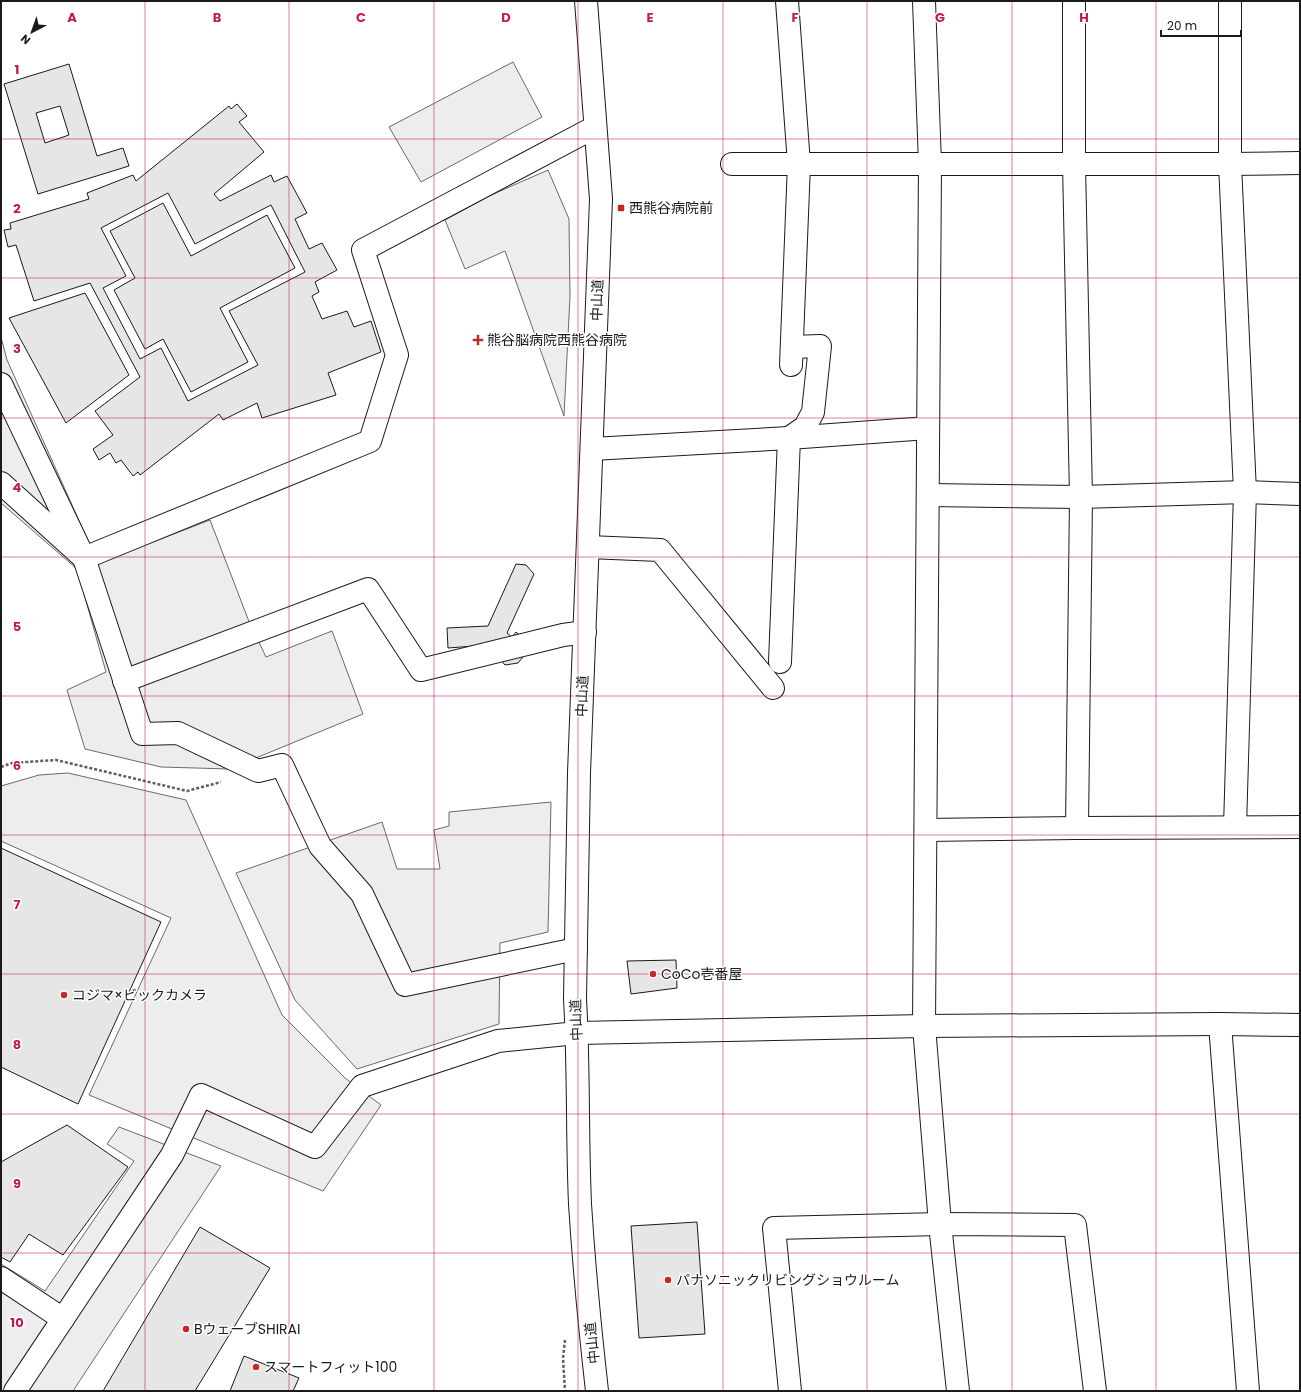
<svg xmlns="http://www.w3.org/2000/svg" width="1301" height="1392" font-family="Poppins,'Noto Sans JP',sans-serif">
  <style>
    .parking { fill: #ededed; stroke: #6a6a6a }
    .building { fill: #e6e6e6; stroke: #1a1a1a; fill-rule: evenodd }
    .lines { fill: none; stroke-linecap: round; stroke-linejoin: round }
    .minor-casing { stroke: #1a1a1a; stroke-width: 24 }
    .highway-casing { stroke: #1a1a1a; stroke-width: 24 }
    .path { stroke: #5f5f5f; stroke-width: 2.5; stroke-dasharray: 3 2; stroke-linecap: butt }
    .minor { stroke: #fff; stroke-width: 22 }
    .highway { stroke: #fff; stroke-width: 22 }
    .grid { fill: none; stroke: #c2185b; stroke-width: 1; stroke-opacity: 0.55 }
    .poi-dot { fill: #c62828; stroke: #fff; stroke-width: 1.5 }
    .labels { text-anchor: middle; stroke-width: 3; stroke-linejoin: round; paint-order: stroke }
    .poi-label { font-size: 14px; fill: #1a1a1a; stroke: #fff; text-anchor: start }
    .street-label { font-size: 14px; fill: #1a1a1a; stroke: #fff }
    .grid-label { font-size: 13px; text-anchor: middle; font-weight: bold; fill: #c2185b; stroke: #fff; stroke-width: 3; stroke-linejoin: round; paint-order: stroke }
  </style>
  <rect width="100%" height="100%" fill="#fff"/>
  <!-- parking -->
  <g class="parking">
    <path d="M513,62L542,117L421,182L389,127Z"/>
    <path d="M548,170L569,219L570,296L564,416L505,251L465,269L445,220L489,196Z"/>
    <path d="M1,337L7,360L98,563L210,520L248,619L266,657L332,631L363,714L229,769L161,767L85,749L67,690L106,672L77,569L1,503Z"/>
    <path d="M68,773L186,800L282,1015L345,1078L381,1105L323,1191L89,1095L171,918L1,841V786L39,775Z"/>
    <path d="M551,802L548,932L500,943L499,1024L357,1069L295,1000L236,873L382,822L397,869H440L434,830L449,826V812Z"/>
    <path d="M119,1127L221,1166L73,1391H1V1264L45,1291L134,1161L107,1144Z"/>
  </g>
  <!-- building -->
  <g class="building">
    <path d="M69,64L97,156L123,148L129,166L38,194L4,84ZM60,106L69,135L45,143L36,113Z"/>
    <path d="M237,104L247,116L239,122L264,152L214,194L220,201L271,175L274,182L287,176L307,213L295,219L309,249L322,243L337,270L315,282L319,292L312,296L322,319L347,311L354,327L371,321L381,352L328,373L336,395L262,418L257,403L223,420L219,414L140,475L138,472L133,476L121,460L116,463L110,453L99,460L93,449L113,435L95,411L140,377L90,283L34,301L16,245L8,247L4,230L11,229L10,223L89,199L87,193L133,175L136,181L229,106L231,109ZM168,193L195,244L271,205L305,272L229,311L258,365L188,401L161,348L140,359L103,288L126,276L101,228Z"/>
    <path d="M163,203L191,256L267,215L295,268L220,308L248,362L191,392L163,339L145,349L114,290L135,278L110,231Z"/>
    <path d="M85,293L129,375L66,423L9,318Z"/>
    <path d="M516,564L526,565L534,574L507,633L512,637L516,632L527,641V652L518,663L505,665L488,645L448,648L447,628L488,626Z"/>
    <path d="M1,848L161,922L78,1104L1,1067Z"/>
    <path d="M676,960L677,988L631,994L627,961Z"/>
    <path d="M67,1125L128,1167L63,1255L29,1234L10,1262L1,1257V1162Z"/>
    <path d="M697,1222L705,1334L639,1338L631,1226Z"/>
    <path d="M200,1227L270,1268L195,1391H103Z"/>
    <path d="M244,1356L299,1378L293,1391H230Z"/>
  </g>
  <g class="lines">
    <!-- minor casing -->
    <g class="minor-casing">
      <g id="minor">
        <path d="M787,1L799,164L791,365"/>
        <path d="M924,1L930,164L924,1026L940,1224L958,1391"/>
        <path d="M1074,1V164L1081,497L1077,828"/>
        <path d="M1230,1V164L1245,492L1235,827"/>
        <path d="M732,164H1230L1300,163"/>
        <path d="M1,384L84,558L142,734L178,733L258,771L282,765L320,846L362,894L405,985L576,949"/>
        <path d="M592,449L789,438L928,428"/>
        <path d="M1,483L84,558L370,441L397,355L363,250L595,127"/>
        <path d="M928,495L1081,497L1245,492L1300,494"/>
        <path d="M588,547L660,550L773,688"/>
        <path d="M780,662L789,438L805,427L813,412L820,346L792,347"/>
        <path d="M124,681L368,589L421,670L563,635L585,632"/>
        <path d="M926,830L1077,828L1300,827"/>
        <path d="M1220,1024L1248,1391"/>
        <path d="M1,1278L63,1319"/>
        <path d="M15,1391L172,1155L201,1095L315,1147L362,1086L498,1041L577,1033L924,1026L1220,1024L1300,1025"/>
        <path d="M790,1391L774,1228L940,1224L1075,1225L1095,1391"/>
      </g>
    </g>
    <!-- highway casing -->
    <g class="highway-casing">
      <path id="highway" d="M586,1L601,199L579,773L575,999C579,1067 577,1136 580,1204C584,1267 590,1329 597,1391"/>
    </g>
    <!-- path -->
    <g class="path">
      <path d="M1,767L12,763L56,760L187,791L221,782"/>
      <path d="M565,1340L563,1358L565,1391"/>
    </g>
    <!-- minor -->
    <use href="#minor" class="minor"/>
    <!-- highway -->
    <use href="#highway" class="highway"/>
  </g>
  <!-- grid -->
  <path class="grid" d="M145,1V1391M289,1V1391M434,1V1391M578,1V1391M723,1V1391M867,1V1391M1012,1V1391M1156,1V1391M1,139H1300M1,278H1300M1,418H1300M1,557H1300M1,696H1300M1,835H1300M1,974H1300M1,1114H1300M1,1253H1300"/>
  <!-- markers -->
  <g class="poi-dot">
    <rect x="617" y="204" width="8" height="8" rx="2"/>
    <path d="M476 334h4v4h4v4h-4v4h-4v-4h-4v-4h4z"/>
    <circle cx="653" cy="974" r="4"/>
    <circle cx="64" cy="995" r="4"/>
    <circle cx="668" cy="1280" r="4"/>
    <circle cx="186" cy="1329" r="4"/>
    <circle cx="256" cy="1367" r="4"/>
  </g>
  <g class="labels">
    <!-- poi labels -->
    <g class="poi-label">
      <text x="629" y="213">西熊谷病院前</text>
      <text x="487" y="345">熊谷脳病院西熊谷病院</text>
      <text x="661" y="979">CoCo壱番屋</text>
      <text x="72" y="1000">コジマ×ビックカメラ</text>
      <text x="676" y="1285">パナソニックリビングショウルーム</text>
      <text x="194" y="1334">BウェーブSHIRAI</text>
      <text x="264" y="1372">スマートフィット100</text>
    </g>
    <!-- street labels -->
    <g class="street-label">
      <text transform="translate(597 300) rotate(-88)" y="5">中山道</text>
      <text transform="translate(582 696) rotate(-88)" y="5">中山道</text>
      <text transform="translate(576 1020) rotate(-92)" y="5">中山道</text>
      <text transform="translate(592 1343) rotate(-96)" y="5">中山道</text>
    </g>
  </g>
  <g class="grid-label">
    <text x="72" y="22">A</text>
    <text x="217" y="22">B</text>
    <text x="361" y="22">C</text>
    <text x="506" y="22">D</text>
    <text x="650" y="22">E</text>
    <text x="795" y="22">F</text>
    <text x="940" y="22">G</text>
    <text x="1084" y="22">H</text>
    <text x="17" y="74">1</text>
    <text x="17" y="213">2</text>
    <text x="17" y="353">3</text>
    <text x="17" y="492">4</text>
    <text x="17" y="631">5</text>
    <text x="17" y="770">6</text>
    <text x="17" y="909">7</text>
    <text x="17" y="1049">8</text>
    <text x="17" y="1188">9</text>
    <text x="17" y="1327">10</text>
  </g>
  <!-- border -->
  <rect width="1301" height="1392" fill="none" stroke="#1a1a1a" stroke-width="4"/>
  <!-- north arrow -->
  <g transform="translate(32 32) rotate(221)" stroke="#ffffff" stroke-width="3" paint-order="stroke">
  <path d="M0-3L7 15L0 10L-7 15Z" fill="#1a1a1a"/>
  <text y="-6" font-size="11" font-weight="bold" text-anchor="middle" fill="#1a1a1a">N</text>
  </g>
  <!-- scale -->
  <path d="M1161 30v6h80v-6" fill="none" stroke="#1a1a1a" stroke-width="2"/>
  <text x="1167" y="30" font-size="12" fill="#1a1a1a" stroke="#ffffff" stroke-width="3" paint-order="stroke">20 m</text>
</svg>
